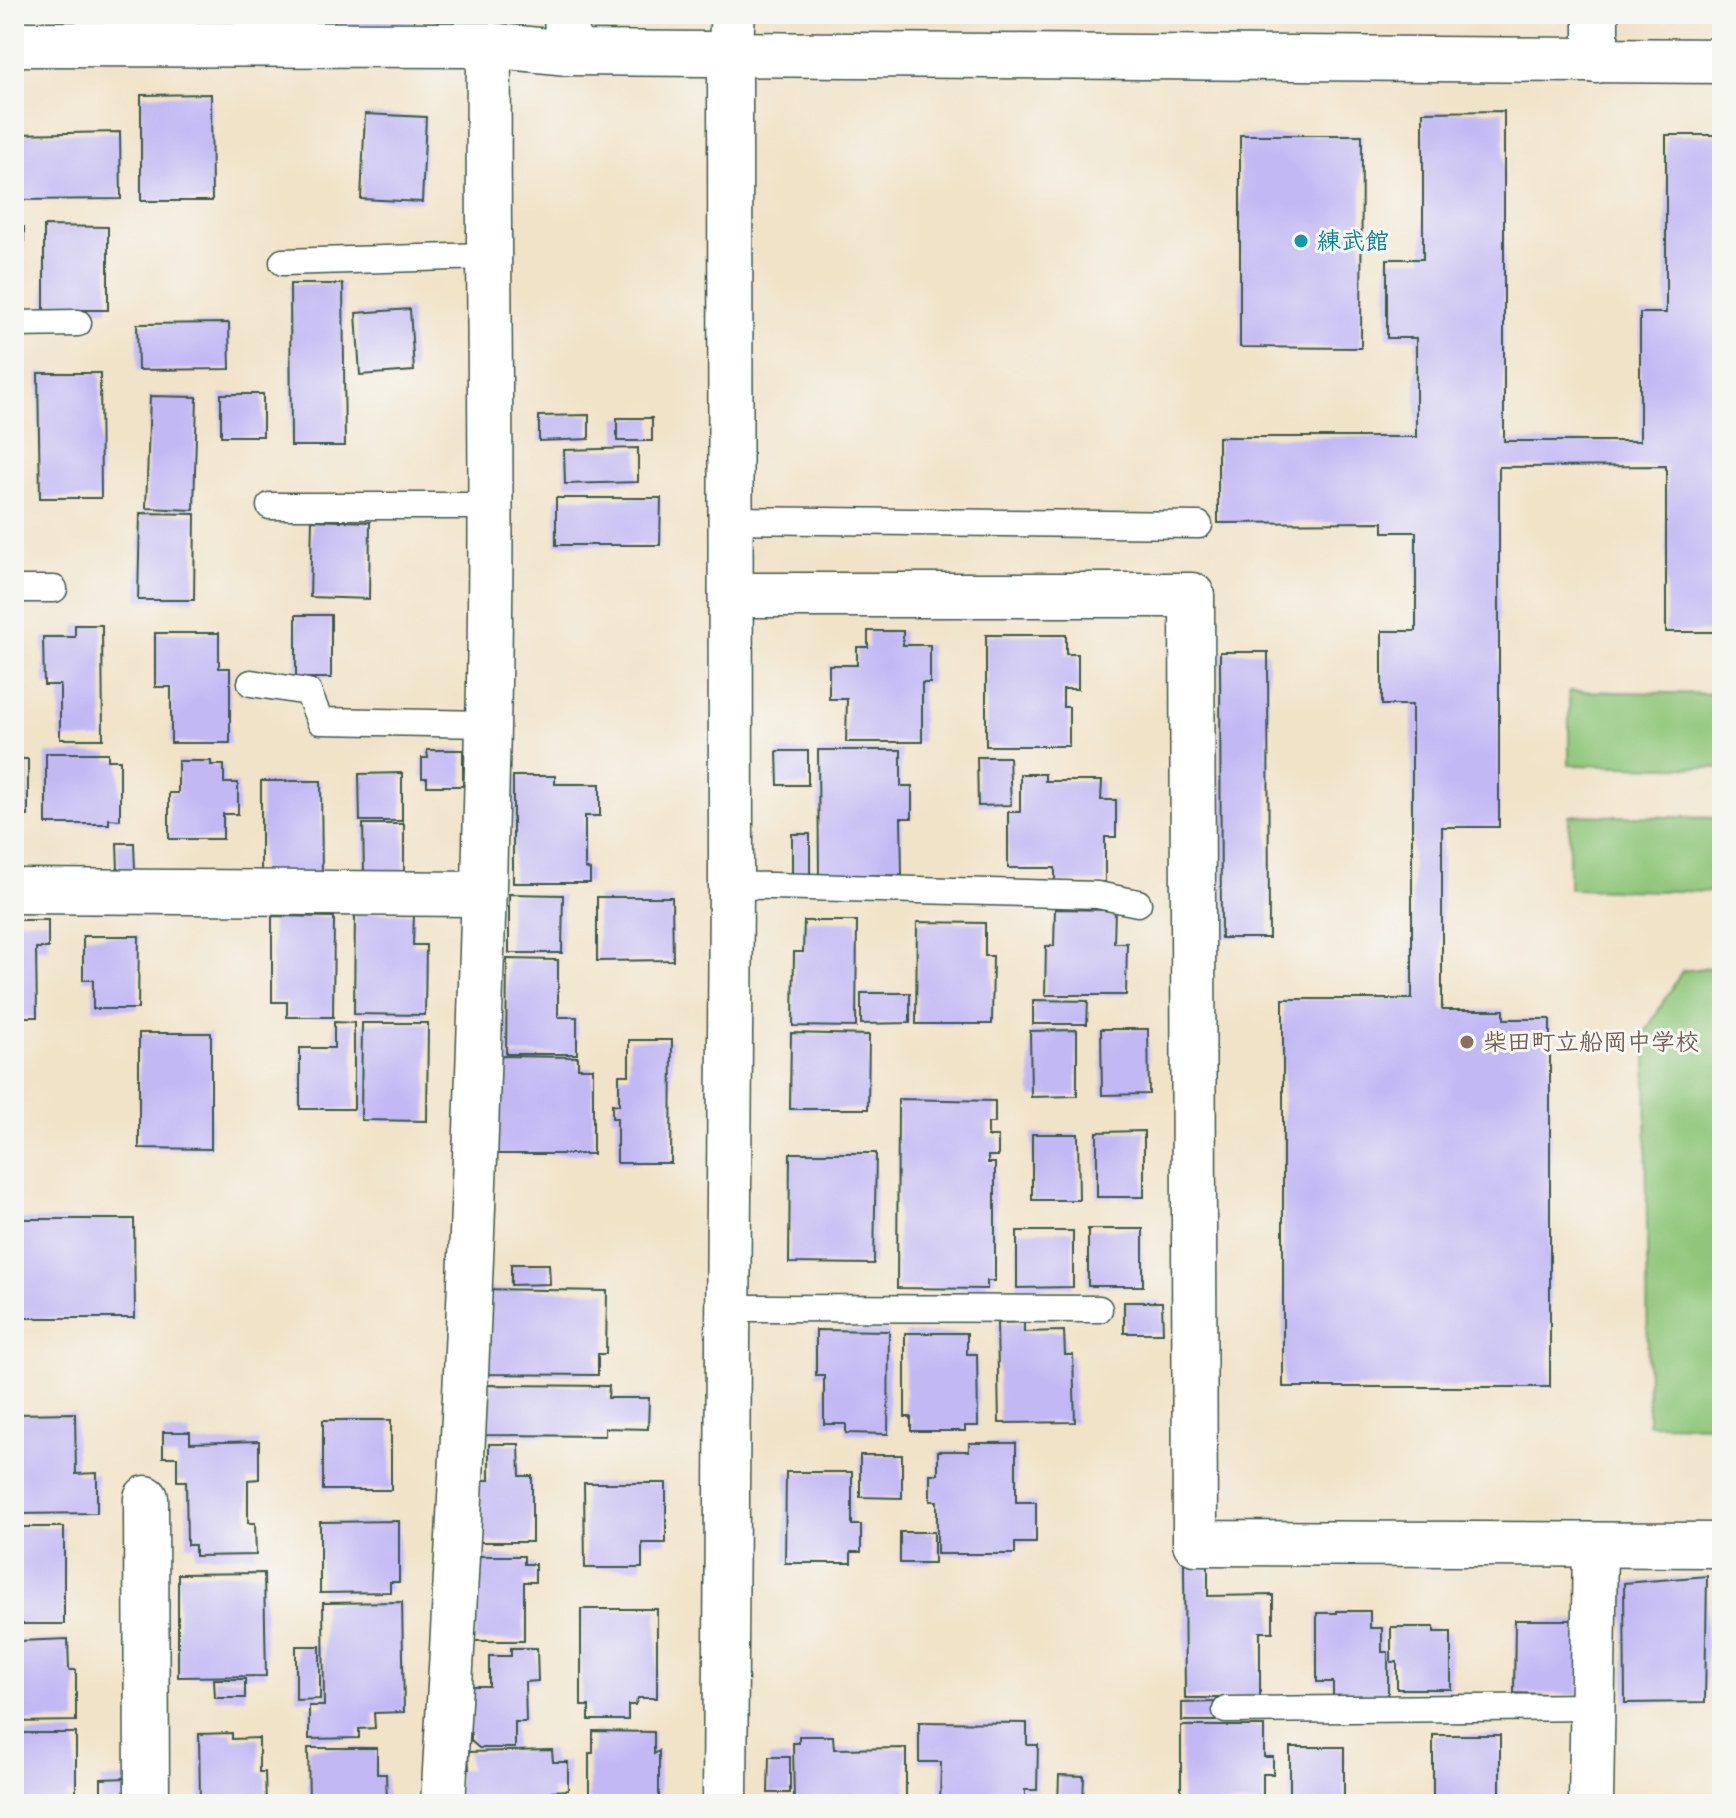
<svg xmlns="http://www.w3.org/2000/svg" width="1736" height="1818" font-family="'Shantell Sans','Klee One',sans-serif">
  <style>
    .green { fill: #8fc679; stroke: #578256; stroke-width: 2 }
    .building { fill: #c2b9f4 }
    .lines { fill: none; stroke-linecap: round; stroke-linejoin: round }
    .lane-casing { stroke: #3e564a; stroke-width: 29 }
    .street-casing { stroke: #3e564a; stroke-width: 47 }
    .secondary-casing { stroke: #3e564a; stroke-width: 47 }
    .lane { stroke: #fff; stroke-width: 26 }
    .street { stroke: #fff; stroke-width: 44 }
    .secondary { stroke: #fff; stroke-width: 44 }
    .culture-dot { fill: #0f9aa8; stroke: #f6f6f2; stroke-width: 3 }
    .education-dot { fill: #8d6e63; stroke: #f6f6f2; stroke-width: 3 }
    .labels { text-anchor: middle; stroke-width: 6; stroke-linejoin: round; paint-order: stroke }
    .culture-label { font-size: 24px; font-weight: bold; fill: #0d838f; stroke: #f6f6f2; text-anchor: start }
    .education-label { font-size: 24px; font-weight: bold; fill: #785e54; stroke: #f6f6f2; text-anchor: start }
  </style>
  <rect width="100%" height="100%" fill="#f6f6f2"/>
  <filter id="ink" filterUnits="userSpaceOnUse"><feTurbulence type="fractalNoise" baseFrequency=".0125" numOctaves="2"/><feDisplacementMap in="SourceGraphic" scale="16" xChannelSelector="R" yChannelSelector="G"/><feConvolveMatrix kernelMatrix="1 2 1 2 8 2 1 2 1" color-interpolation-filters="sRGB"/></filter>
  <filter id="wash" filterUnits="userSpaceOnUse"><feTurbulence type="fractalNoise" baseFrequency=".006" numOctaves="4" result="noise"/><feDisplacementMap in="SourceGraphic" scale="32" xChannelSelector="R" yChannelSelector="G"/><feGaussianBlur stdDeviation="1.8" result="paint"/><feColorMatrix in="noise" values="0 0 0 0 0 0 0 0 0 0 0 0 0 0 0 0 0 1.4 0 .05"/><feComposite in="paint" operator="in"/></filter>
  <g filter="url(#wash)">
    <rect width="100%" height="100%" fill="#f1e3c8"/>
    <!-- green -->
    <g class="green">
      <path d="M1569,691L1722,694V768L1569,765Z"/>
      <path d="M1569,815L1722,818V892L1569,889Z"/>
      <path d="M1722,966V1425L1648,1424L1646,1031L1682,971Z"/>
    </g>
    <g id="blocks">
      <!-- building -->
      <g class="building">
        <path d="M334,14H414V23L335,27Z"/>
        <path d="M588,14H644V23L588,24Z"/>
        <path d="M1196,14H1253V20L1196,18Z"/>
        <path d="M211,94L212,201H141V95Z"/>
        <path d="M1504,111V441H1640V313H1666V135H1722V632H1666V466L1499,467V827H1442V1010H1504V1019H1550V1387H1283V999H1412V705H1382V631H1416V532H1383V522L1218,523V437H1416V338H1387V259H1423V112Z"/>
        <path d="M365,114L426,117L422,202L361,199Z"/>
        <path d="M120,132L121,199L14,200V134Z"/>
        <path d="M1240,135H1362L1361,348L1240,347Z"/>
        <path d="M44,226L108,227V310H44Z"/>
        <rect x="14" y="227" width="10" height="82"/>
        <path d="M290,284H343L345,446H291Z"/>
        <path d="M410,309L414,371L360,375L356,313Z"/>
        <path d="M229,323L230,369L138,370L137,324Z"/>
        <path d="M38,373H100L101,498H40Z"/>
        <rect x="221" y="394" width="42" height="42"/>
        <path d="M150,396L197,397L194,510L146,508Z"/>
        <path d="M589,415V439L539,441V416Z"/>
        <rect x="617" y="418" width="35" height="23"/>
        <path d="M638,448V482L565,484L564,450Z"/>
        <path d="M556,498H661L660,545H556Z"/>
        <path d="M140,513L195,514L194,600H138Z"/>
        <path d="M312,520L370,522L369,599L310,597Z"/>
        <rect x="296" y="615" width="35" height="63"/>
        <path d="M75,625H102L103,739H60V685H44L43,637H75Z"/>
        <path d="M868,631H903V645H930V683H922V742H846L847,699H829V665H857V647H868Z"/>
        <path d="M155,633H219V668H230V743H171V687H155Z"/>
        <path d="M986,635H1066V654H1078V689H1063V707H1069V746H986Z"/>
        <path d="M1220,652H1268L1269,938H1221Z"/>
        <path d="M427,750H463V786H427V778H422V758H428Z"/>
        <path d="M818,750H901V786H912V818H901L902,875L819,876Z"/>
        <path d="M777,751H808V785H778Z"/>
        <path d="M46,753H108V760H120V820L109,819V824H46Z"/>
        <path d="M977,757H1009L1011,805L978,806Z"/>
        <path d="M14,759H28V816L14,815Z"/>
        <path d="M178,761H211V765H224V783H238V814H223V839H169V793H178Z"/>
        <path d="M402,773V821H360L359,774Z"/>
        <path d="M1020,774H1045V781H1102L1101,800H1116V837H1105V882H1055V868H1008V812H1020Z"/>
        <path d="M513,776H555V784H600V816H585V868L590,870V883H513Z"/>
        <path d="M261,781H321L322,877L261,878Z"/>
        <path d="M363,824H404V875H364Z"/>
        <rect x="792" y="834" width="18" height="41"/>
        <path d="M117,843H134L135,870H118Z"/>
        <path d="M509,894L563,895L562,953H509Z"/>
        <path d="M597,897H672L673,960L597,961Z"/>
        <path d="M1055,909L1115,910L1114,943H1127L1126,995H1045L1046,946H1054Z"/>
        <path d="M355,913H414L413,945H426L425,1015L354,1014Z"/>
        <path d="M272,916L334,917L333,1017H287V1002H272Z"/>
        <path d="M14,920H48V948H36L37,1017H14Z"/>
        <path d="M804,921H857L856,1027L793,1026L794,952H803Z"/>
        <path d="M917,922L985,923V956H993L992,1024H916Z"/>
        <path d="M83,936H139L138,1009H93V980H83Z"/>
        <path d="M507,959L558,960V1017H577V1054H506Z"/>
        <path d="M861,993H910V1023L861,1024Z"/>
        <path d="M1033,1000L1088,1001L1087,1024H1033Z"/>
        <path d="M334,1022L354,1023V1109H300V1048H334Z"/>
        <path d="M362,1023H428L427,1121L361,1120Z"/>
        <path d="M1101,1029H1148L1149,1094L1102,1095Z"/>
        <path d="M1077,1030V1096L1031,1097L1030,1031Z"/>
        <path d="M139,1033H211V1149L139,1148Z"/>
        <path d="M791,1033L869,1035L868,1109H790Z"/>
        <path d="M629,1040H672L671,1163H617V1118H612V1104L619,1105V1075H629Z"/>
        <path d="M495,1056L578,1057V1068H593V1154H483Z"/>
        <path d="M898,1099L995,1101V1123H988V1137H998V1156H988V1163H995V1281H987V1289L897,1288Z"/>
        <path d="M1144,1131V1197H1097V1132Z"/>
        <path d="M1032,1134H1078L1079,1200H1032Z"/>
        <path d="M790,1153H876L874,1264L789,1263Z"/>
        <path d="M14,1219H134L135,1318H14Z"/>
        <rect x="1088" y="1229" width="55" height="57"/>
        <path d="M1017,1231H1073V1287L1017,1288Z"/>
        <path d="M511,1264H549L550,1284L511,1285Z"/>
        <path d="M478,1289L607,1291L606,1354H598V1375L477,1374Z"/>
        <path d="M1124,1302H1162L1163,1333H1124Z"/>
        <path d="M1024,1322V1332L1064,1331L1065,1355H1073L1075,1422L999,1423L997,1323Z"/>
        <path d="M816,1330L889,1331L888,1434L846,1433V1424H824V1375H816Z"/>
        <path d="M905,1333H967V1354H977L978,1426H965V1431H911V1417H905Z"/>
        <path d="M485,1385L609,1386L608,1398H649L648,1429L605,1428V1436L485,1435Z"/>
        <path d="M75,1413L76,1474L97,1473V1513L14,1514V1414Z"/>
        <rect x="323" y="1420" width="68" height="70"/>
        <path d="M163,1432H190V1443L259,1441V1479L248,1480V1523H255L256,1555L195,1556V1545H187L186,1481H177V1457H163Z"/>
        <path d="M969,1443H1016V1502H1036V1543H1015V1554H937V1501H930V1474H938V1451H969Z"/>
        <path d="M489,1444H519L520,1476H532V1542H467L474,1480H489Z"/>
        <path d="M860,1455H902V1498L860,1497Z"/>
        <path d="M786,1472H852V1525H861V1552H851V1563H785Z"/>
        <path d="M584,1483H666V1543H642V1568H585Z"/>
        <path d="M399,1521V1582H390V1592L320,1593V1522Z"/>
        <rect x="14" y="1527" width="50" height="97"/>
        <rect x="900" y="1532" width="34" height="31"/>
        <path d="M475,1556H524V1564H535V1582H524V1641H475V1627H465Z"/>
        <path d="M1184,1563H1208V1596L1273,1595V1632H1260V1698H1185Z"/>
        <path d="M264,1573L266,1676L178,1677V1574Z"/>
        <path d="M1707,1576L1705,1702L1625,1703L1624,1583Z"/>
        <path d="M402,1602L404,1712L374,1713L375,1728L359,1729V1738L309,1739V1706H324L323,1603Z"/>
        <path d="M581,1609H657V1698H638L635,1705H628V1720H589V1706H581Z"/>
        <path d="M1337,1611H1370V1628H1382V1652H1388V1696H1333V1682H1317V1613H1337Z"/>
        <path d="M1515,1620H1580L1579,1695L1514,1693Z"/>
        <path d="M1391,1627H1434V1632H1451V1689H1397V1662H1391Z"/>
        <path d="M68,1639L69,1670H76V1721L14,1722V1683H20L19,1641Z"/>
        <path d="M296,1646H320V1699L296,1700Z"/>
        <path d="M511,1648H537L538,1681L525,1682L526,1722H515V1748H479L471,1741V1733H458V1698H471V1686H489V1656H511Z"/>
        <path d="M214,1679H245V1698H215Z"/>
        <path d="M1216,1702V1721H1182V1703Z"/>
        <path d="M919,1722L1027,1723V1745H1038L1037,1790H1025V1804H940L941,1762H919Z"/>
        <path d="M1181,1726H1264V1757H1273V1774H1263V1804H1181Z"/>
        <path d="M593,1731L654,1732V1754L659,1751V1804H589V1753H593Z"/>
        <path d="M14,1733H76V1794H67V1804H14Z"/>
        <path d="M232,1733V1739L259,1738V1772H265L266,1804H200L199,1734Z"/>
        <rect x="1433" y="1735" width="67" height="69"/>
        <path d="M799,1736H833L834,1749L906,1748V1804H794L793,1743H799Z"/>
        <path d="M1290,1747H1344V1799H1360V1804H1290Z"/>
        <path d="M308,1748H377V1774H386L387,1804H309Z"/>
        <path d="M552,1750L553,1762H568V1790L552,1791V1804H458V1769H469L468,1752Z"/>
        <path d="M769,1757H790V1793H768Z"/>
        <path d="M1059,1775L1084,1776L1083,1804H1058Z"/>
        <path d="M127,1778V1804H101V1779Z"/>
      </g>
    </g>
  </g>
  <g filter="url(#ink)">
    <use href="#blocks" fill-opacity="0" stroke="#3e564a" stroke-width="2"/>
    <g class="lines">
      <!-- lane casing -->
      <g class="lane-casing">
        <g id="lane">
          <path d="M283,262L487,256"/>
          <path d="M14,324L78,323"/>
          <path d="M270,506H490"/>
          <path d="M731,520L1199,525"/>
          <path d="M14,589H54"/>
          <path d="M251,683L308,692L320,721L488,724"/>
          <path d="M731,885L1097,895L1138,903"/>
          <path d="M730,1308L1099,1309"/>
          <path d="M1226,1710L1593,1707"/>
        </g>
      </g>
      <!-- street casing -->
      <g class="street-casing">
        <g id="street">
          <path d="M566,14L568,53"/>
          <path d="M14,44L489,45L568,53L1722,61"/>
          <path d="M1596,61V14"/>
          <path d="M731,595H1192L1195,1543L1722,1545"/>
          <path d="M14,891L483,894"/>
          <path d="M146,1498L147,1804"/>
          <path d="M443,1804C465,1445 480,1086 488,726C494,499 487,272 489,45"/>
          <path d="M1591,1804L1595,1545"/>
        </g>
      </g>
      <!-- secondary casing -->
      <g class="secondary-casing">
        <path id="secondary" d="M725,1804L731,885L730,55L733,14"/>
      </g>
      <!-- lane -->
      <use href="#lane" class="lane"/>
      <!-- street -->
      <use href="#street" class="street"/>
      <!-- secondary -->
      <use href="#secondary" class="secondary"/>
    </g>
  </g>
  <!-- markers -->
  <circle class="culture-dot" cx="1301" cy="241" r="8"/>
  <circle class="education-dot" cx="1467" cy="1042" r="8"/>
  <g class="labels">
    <!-- culture labels -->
    <g class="culture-label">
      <text x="1317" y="249">練武館</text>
    </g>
    <!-- education labels -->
    <g class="education-label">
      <text x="1483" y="1050">柴田町立船岡中学校</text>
    </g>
  </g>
  <!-- margin -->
  <rect width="1736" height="1818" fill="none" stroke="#f6f6f2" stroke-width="48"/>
</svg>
